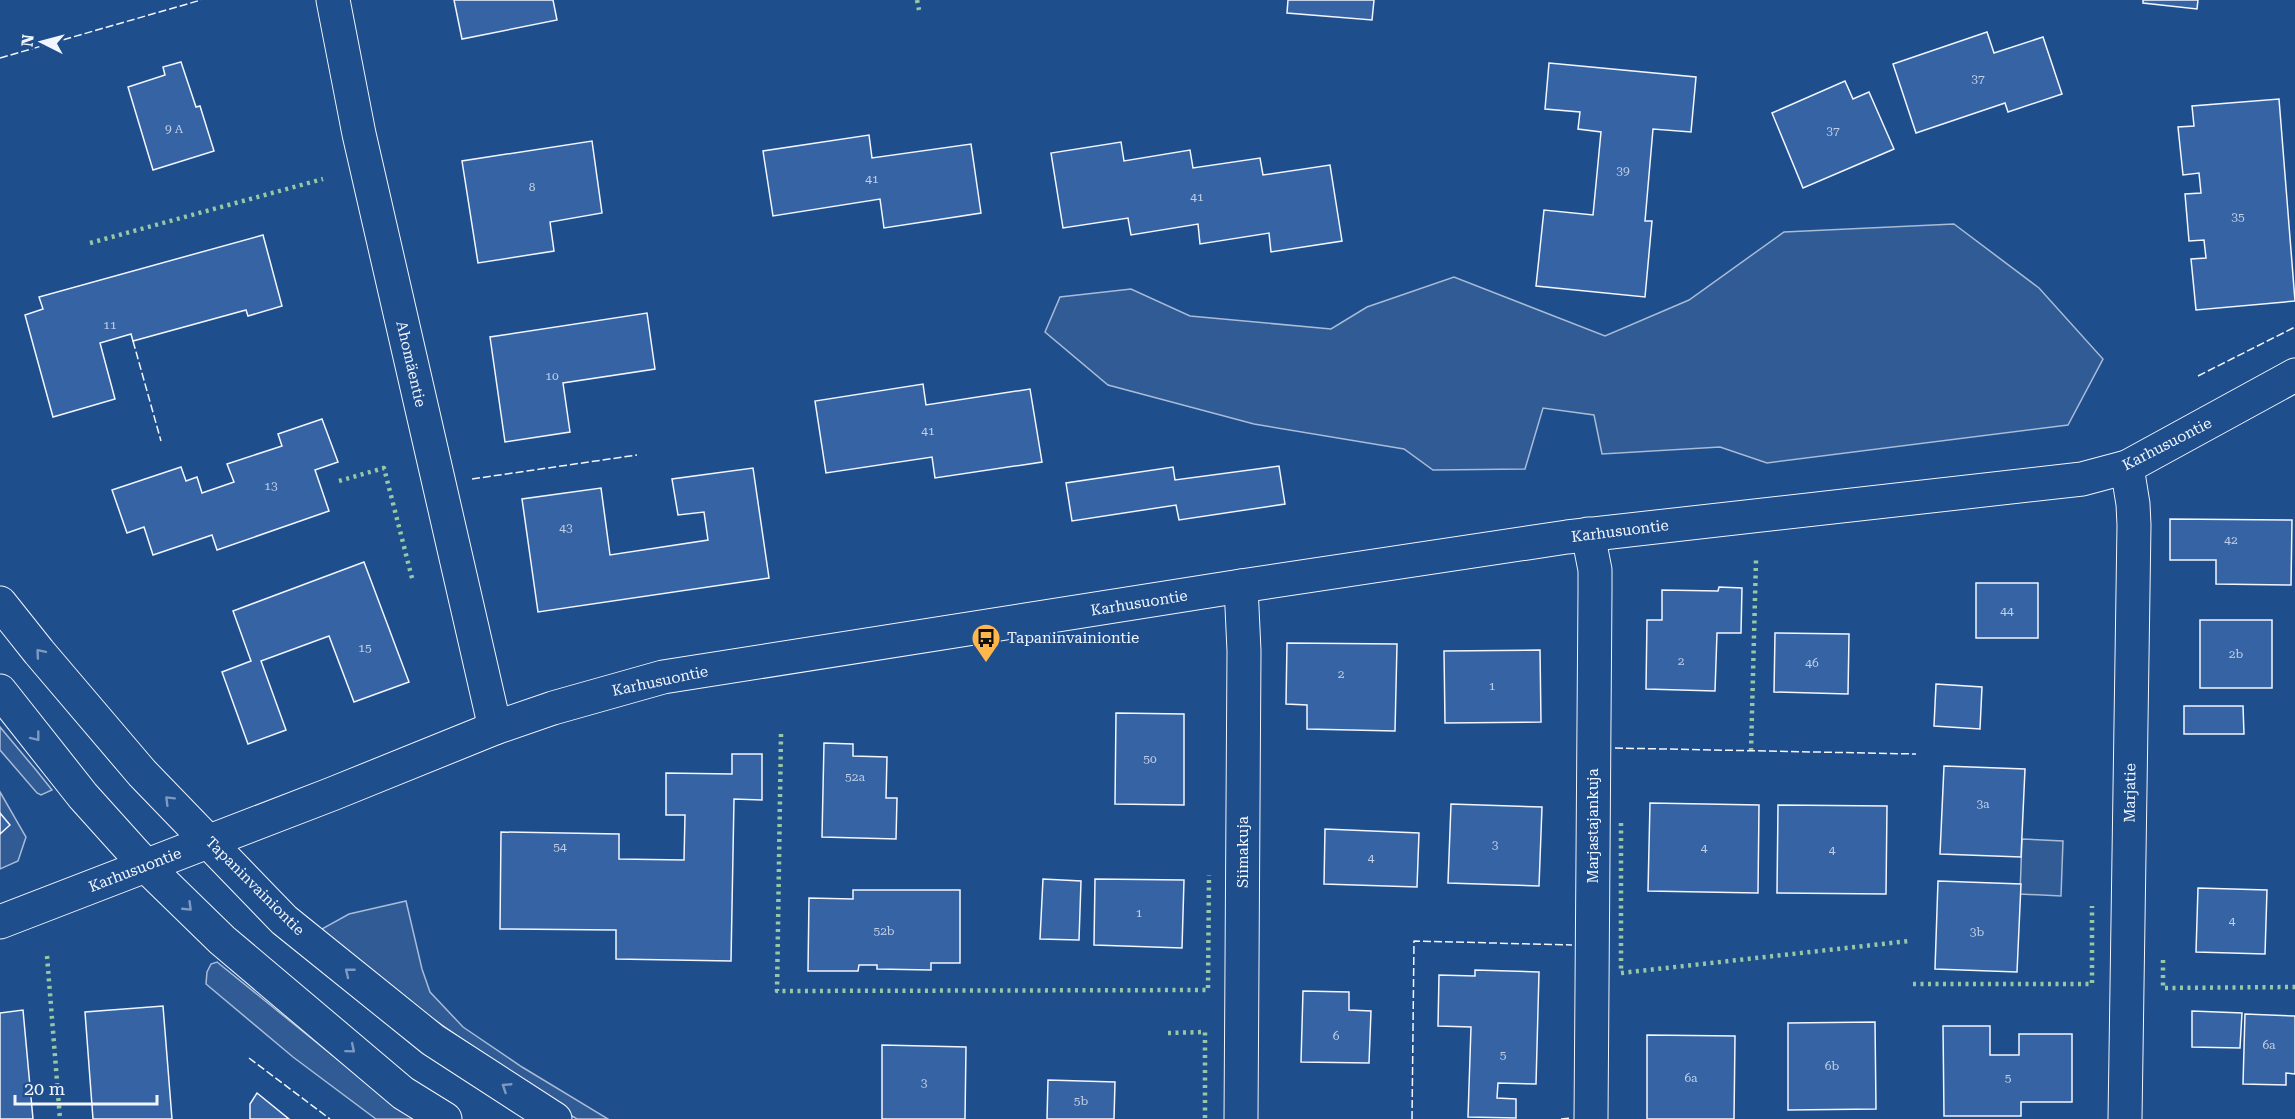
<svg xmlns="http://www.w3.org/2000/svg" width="2295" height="1119" font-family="'Roboto Serif',serif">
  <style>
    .built { fill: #305b95; stroke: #a8bbd7; stroke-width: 1.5 }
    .building { fill: #3563a3; stroke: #f2f6ff; stroke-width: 1.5 }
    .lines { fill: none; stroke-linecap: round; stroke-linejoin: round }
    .minor-casing { stroke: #f2f6ff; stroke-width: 35 }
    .major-casing { stroke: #f2f6ff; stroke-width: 35 }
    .minor { stroke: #1f4e8c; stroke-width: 33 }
    .major { stroke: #1f4e8c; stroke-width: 33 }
    .hedge { stroke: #97c8a6; stroke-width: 4.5; stroke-dasharray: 3 4.5; stroke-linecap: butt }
    .fence { stroke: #f2f6ff; stroke-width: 1.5; stroke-dasharray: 8 3; stroke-linecap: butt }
    .oneway { stroke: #7e9ac0 }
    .labels { text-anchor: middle; stroke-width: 4.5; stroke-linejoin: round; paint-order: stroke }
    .number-label { font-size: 12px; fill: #c3d1e8 }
    .street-label { font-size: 15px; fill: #f2f6ff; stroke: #1f4e8c }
    .poi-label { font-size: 15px; fill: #f2f6ff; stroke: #1f4e8c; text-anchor: start }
  </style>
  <rect width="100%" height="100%" fill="#1f4e8c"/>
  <!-- built -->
  <g class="built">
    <path d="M1954,224L2039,288L2103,359L2068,425L1767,463L1720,447L1602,454L1594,415L1543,408L1525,469L1433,470L1404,449L1254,424L1108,385L1045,332L1060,297L1131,289L1190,316L1331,329L1367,307L1454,277L1605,336L1689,300L1784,232Z"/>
    <path d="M0,727L36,770L52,790L41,795L37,793L0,750Z"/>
    <path d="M0,792L26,837L18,861L0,869Z"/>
    <path d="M2022,839L2063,841L2061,896L2020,894Z"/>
    <path d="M406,901L422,969L430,992L463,1027L522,1067L608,1119H577L572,1116L406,1000L320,930L349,914Z"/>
    <path d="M217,962L368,1084L417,1119H376L293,1057L206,984L207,972L211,964Z"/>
  </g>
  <!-- building -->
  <g class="building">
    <path d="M454,0H553L557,20L462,39Z"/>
    <path d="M1288,0H1374L1372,20L1287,13Z"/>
    <path d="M2143,0H2198L2197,9L2143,3Z"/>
    <path d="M1987,32L1994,53L2043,37L2062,94L2008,112L2005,103L1916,133L1893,64Z"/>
    <path d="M181,62L196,107L200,106L214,151L153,170L128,87L165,75L163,67Z"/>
    <path d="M1549,63L1696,77L1691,132L1653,129L1645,221H1652L1645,297L1536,286L1544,210L1593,215L1601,132L1578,129L1580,112L1545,109Z"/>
    <path d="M1845,81L1853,99L1869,92L1894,149L1803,188L1772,113Z"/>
    <path d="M2279,99L2295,301L2196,310L2191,259L2206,258L2204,240L2189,241L2185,194L2201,193L2199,173L2183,175L2178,127L2194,126L2192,106Z"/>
    <path d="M869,135L872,158L971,144L981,213L884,228L880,199L773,216L763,151Z"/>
    <path d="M592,141L602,213L550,222L554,251L478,263L462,161Z"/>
    <path d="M1121,142L1124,161L1190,150L1193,168L1260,158L1263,175L1330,165L1342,241L1271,252L1269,233L1200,244L1198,224L1131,235L1128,218L1063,228L1051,153Z"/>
    <path d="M263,235L282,306L248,316L246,310L133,341L131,334L100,343L115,399L53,417L25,315L43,309L39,297Z"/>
    <path d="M647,313L655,369L563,383L570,432L505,442L490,337Z"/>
    <path d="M923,384L926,405L1030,389L1042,462L935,478L932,457L826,473L815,401Z"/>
    <path d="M322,419L338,462L315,470L329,511L217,550L212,535L153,555L144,527L127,533L112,490L181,467L186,481L197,477L202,493L234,482L227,464L282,446L278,434Z"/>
    <path d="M1279,466L1285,504L1179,520L1176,505L1072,521L1066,483L1173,467L1175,480Z"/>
    <path d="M753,468L769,578L538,612L522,499L601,488L610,555L708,540L704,512L678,515L672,479Z"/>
    <path d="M2170,519L2292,520L2291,585L2216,584V560H2170Z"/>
    <path d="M364,562L409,682L354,702L329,636L261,661L286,730L248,744L222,672L251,661L233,611Z"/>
    <rect x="1976" y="583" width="62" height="55"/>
    <path d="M1719,587L1742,588L1741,633H1717L1715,691L1646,689L1647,620H1662V590L1718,591Z"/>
    <rect x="2200" y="620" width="72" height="68"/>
    <path d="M1775,633L1849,634L1848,694L1774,692Z"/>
    <path d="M1287,643L1397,644L1395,731L1307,729V705L1286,704Z"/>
    <path d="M1540,650L1541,722L1445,723L1444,651Z"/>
    <path d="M1936,684L1982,687L1980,729L1934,726Z"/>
    <path d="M2184,706H2243L2244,734H2184Z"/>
    <path d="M1116,713L1184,714V805L1115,804Z"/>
    <path d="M824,743L853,744V756L887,757L886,798H897L896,839L822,837Z"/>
    <path d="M732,754H762V800L734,799L731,961L616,959V930L500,929L501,832L619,834V859L684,860L685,815H666V773L732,774Z"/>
    <path d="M1944,766L2025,769L2021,857L1940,854Z"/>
    <path d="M1650,803L1759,805L1758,893L1648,891Z"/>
    <path d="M1451,804L1542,807L1539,886L1448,883Z"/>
    <path d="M1778,805L1887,806L1886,894L1777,893Z"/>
    <path d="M0,813L10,825L0,834Z"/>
    <path d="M1325,829L1419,833L1417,887L1324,884Z"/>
    <path d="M1043,879L1081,881L1079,940L1040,939Z"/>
    <path d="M1095,879L1184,880L1182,948L1094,945Z"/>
    <path d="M1938,881L2021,884L2017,972L1935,969Z"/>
    <path d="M2198,888L2267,890L2265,954L2196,952Z"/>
    <path d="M853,890H960V963H931V970L877,969V965H859L858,971H808L809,898L853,899Z"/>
    <path d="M1475,970L1539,972L1536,1084L1498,1083L1497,1098L1516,1099V1118L1468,1117L1471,1027L1438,1026L1439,975L1475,976Z"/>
    <path d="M1303,991L1349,992V1010L1371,1011L1369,1063L1301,1062Z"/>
    <path d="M163,1006L172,1119H93L85,1012Z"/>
    <path d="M23,1010L33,1119H0V1013Z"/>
    <path d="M2192,1011L2242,1013L2240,1048L2192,1047Z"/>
    <path d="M2245,1014L2295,1016V1074L2286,1073V1085L2243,1084Z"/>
    <path d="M1875,1022L1876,1109L1788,1110V1023Z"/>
    <path d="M1943,1026H1990V1055H2019V1034H2072V1102H2021V1116H1944Z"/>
    <path d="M1647,1035L1735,1036L1734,1119H1647Z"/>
    <path d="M882,1045L966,1047L965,1119H882Z"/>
    <path d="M1048,1080L1115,1082L1114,1119H1047Z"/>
    <path d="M257,1093L289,1119H250V1104Z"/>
  </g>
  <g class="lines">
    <!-- minor casing -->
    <g class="minor-casing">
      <g id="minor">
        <path d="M333,0L359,134L495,728"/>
        <path d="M1588,534L1595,570V590L1591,1119"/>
        <path d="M1241,586L1244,651L1241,1119"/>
        <path d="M0,922L332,794L495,728L553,708L663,677L1241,586L1567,537L2082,479L2127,467L2295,375"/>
        <path d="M2125,1119L2134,525L2133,504L2127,467"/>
      </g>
    </g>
    <!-- major casing -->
    <g class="major-casing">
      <g id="major">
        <path d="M0,603L39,652L142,773L284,920L433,1040L555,1119"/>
        <path d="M0,691L83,796L146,866L222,940L403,1093L445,1119"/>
      </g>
    </g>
    <!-- minor -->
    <use href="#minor" class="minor"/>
    <!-- major -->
    <use href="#major" class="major"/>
    <!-- hedge -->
    <g class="hedge">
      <path d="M917,0L919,10"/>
      <path d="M90,243L323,179"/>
      <path d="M339,481L384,468L413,582"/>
      <path d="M781,734L777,991L1208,990L1209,875"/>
      <path d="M1751,751L1756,560"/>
      <path d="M1621,823V973L1909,941"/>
      <path d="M47,956L60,1119"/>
      <path d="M2163,960V988L2295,987"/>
      <path d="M1913,984H2092V906"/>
      <path d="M1168,1033L1205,1032V1119"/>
    </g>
    <!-- fence -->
    <g class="fence">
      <path d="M0,58L201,0"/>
      <path d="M133,341L161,441"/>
      <path d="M2198,376L2295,327"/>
      <path d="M472,479L637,455"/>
      <path d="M1615,748L1916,754"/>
      <path d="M249,1058L330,1119"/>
      <path d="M1412,1119L1414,941L1572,945"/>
      <path d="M1561,1119L1571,1118"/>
    </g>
  </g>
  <!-- one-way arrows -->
  <defs><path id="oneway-chevron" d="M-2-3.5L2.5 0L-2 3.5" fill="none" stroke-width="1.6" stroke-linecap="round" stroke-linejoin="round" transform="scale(1.5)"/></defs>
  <g class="oneway">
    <use href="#oneway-chevron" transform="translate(40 653) rotate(-130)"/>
    <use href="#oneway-chevron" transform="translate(36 737) rotate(52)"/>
    <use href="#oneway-chevron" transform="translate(169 800) rotate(-135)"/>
    <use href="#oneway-chevron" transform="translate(188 907) rotate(44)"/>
    <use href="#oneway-chevron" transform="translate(349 972) rotate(-141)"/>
    <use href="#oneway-chevron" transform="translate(351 1049) rotate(40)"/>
    <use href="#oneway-chevron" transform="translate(506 1087) rotate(-147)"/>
  </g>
  <!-- icons -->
  <defs>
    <g id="bus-pin" transform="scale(1.5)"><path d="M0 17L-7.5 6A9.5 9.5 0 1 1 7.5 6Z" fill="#ffb74d" stroke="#1f4e8c"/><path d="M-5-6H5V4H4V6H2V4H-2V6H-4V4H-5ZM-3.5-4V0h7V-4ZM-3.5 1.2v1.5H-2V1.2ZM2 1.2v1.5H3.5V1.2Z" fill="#111"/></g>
  </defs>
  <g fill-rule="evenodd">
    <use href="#bus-pin" x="986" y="638"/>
  </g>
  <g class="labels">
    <!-- number labels -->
    <g class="number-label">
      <text x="1978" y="83">37</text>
      <text x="174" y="133">9 A</text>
      <text x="1833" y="135">37</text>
      <text x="1623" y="175">39</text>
      <text x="872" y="183">41</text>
      <text x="532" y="191">8</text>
      <text x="1197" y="201">41</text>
      <text x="2238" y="221">35</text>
      <text x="110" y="329">11</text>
      <text x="552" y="380">10</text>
      <text x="928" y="435">41</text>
      <text x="271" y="490">13</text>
      <text x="566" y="532">43</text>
      <text x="2231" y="544">42</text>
      <text x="2007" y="615">44</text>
      <text x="365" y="652">15</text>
      <text x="2236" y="658">2b</text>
      <text x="1681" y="665">2</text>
      <text x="1812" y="667">46</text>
      <text x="1341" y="678">2</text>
      <text x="1492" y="690">1</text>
      <text x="1150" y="763">50</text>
      <text x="855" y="781">52a</text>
      <text x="1983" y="808">3a</text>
      <text x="1495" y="849">3</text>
      <text x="560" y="851">54</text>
      <text x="1704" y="852">4</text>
      <text x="1832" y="854">4</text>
      <text x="1371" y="862">4</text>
      <text x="1139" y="917">1</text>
      <text x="2232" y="925">4</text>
      <text x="884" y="935">52b</text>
      <text x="1977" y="936">3b</text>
      <text x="1336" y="1040">6</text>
      <text x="2269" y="1049">6a</text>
      <text x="1503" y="1059">5</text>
      <text x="1832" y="1070">6b</text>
      <text x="1691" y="1082">6a</text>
      <text x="2008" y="1082">5</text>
      <text x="924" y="1087">3</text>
      <text x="1081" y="1105">5b</text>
    </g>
    <!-- street labels -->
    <g class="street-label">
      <text transform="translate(411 364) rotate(77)" y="5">Ahomäentie</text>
      <text transform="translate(2167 444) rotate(-27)" y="5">Karhusuontie</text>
      <text transform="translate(1620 531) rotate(-7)" y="5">Karhusuontie</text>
      <text transform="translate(1139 603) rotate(-9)" y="5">Karhusuontie</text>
      <text transform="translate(660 681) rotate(-12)" y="5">Karhusuontie</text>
      <text transform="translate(2130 793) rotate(-89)" y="5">Marjatie</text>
      <text transform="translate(1593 826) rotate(-90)" y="5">Marjastajankuja</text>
      <text transform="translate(1243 852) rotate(-90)" y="5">Siimakuja</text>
      <text transform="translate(135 870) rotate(-21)" y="5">Karhusuontie</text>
      <text transform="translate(255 886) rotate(45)" y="5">Tapaninvainiontie</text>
    </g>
    <!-- poi labels -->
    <g class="poi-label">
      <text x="1007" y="643">Tapaninvainiontie</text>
    </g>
  </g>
  <!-- north arrow -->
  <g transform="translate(42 42) rotate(276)" stroke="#1f4e8c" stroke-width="4.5" paint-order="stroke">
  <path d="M0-4.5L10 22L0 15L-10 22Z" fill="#f2f6ff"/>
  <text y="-9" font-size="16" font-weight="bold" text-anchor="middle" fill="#f2f6ff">N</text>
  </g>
  <!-- scale -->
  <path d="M15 1095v9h142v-9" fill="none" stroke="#f2f6ff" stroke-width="3"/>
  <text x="24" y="1095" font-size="18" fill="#f2f6ff" stroke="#1f4e8c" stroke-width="4.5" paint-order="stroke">20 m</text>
</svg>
